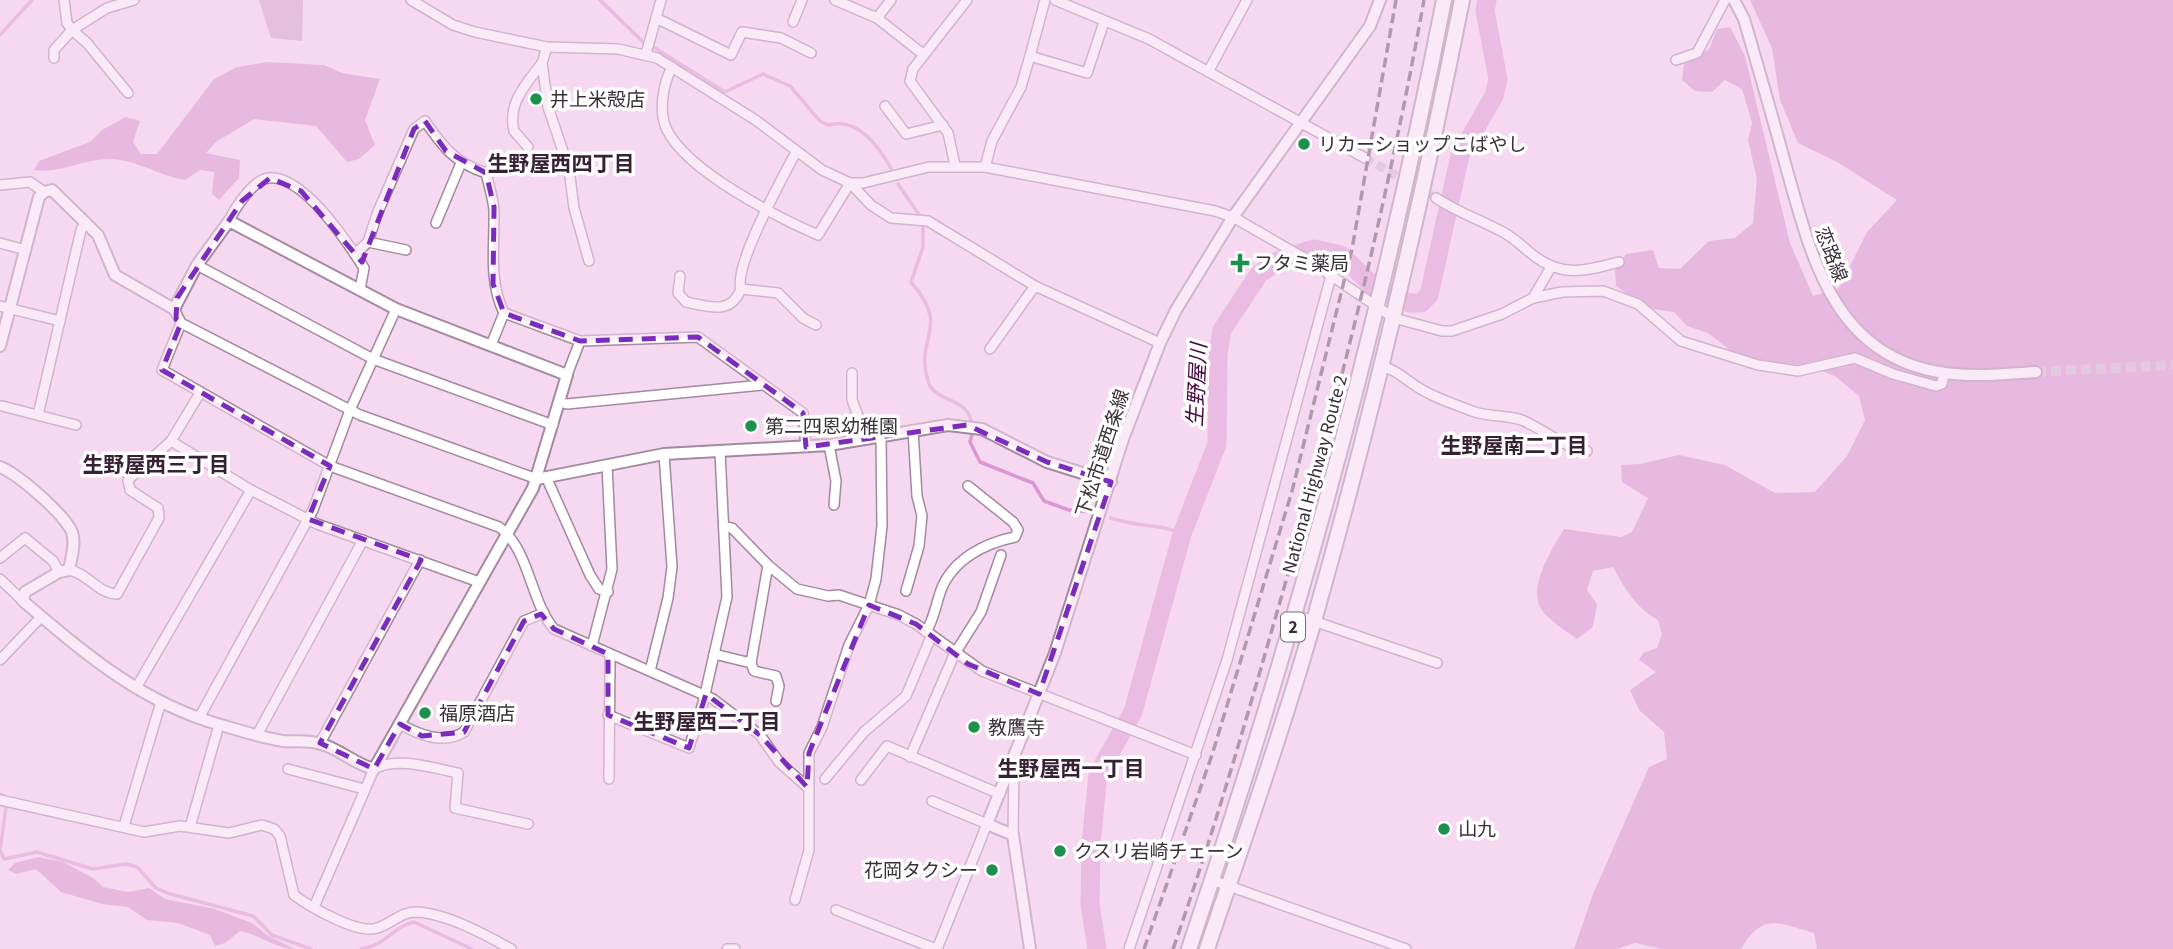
<svg xmlns="http://www.w3.org/2000/svg" width="2173" height="949" font-family="'Source Sans 3','Noto Sans JP',sans-serif">
  <style>
    .green { fill: #d19fc9 }
    .forest { fill: #d692cd }
    .lines { fill: none; stroke-linecap: round; stroke-linejoin: round }
    .stream { stroke: #dc97d3; stroke-width: 3.5 }
    .river { stroke: #dc97d3; stroke-width: 19 }
    .minor-tunnel { stroke: #d0b7cc; stroke-width: 9; stroke-dasharray: 9 4.5; stroke-linecap: butt }
    .tertiary-tunnel { stroke: #d0b7cc; stroke-width: 10; stroke-dasharray: 10 5; stroke-linecap: butt }
    .minor-casing { stroke: #a489a0; stroke-width: 12 }
    .tertiary-casing { stroke: #a489a0; stroke-width: 14 }
    .trunk-casing { stroke: #a489a0; stroke-width: 18 }
    .minor { stroke: #fff; stroke-width: 9 }
    .tertiary { stroke: #fff; stroke-width: 10 }
    .trunk { stroke: #fff; stroke-width: 14 }
    .rail { stroke: #5c4e59; stroke-width: 3.5; stroke-dasharray: 10 5; stroke-linecap: butt }
    .marked { fill: none; stroke: #7b2cbf; stroke-width: 5; stroke-dasharray: 14 9; stroke-linejoin: round }
    .poi-dot { fill: #1c914c; stroke: #fff; stroke-width: 2.5 }
    .labels { text-anchor: middle; stroke-width: 7; stroke-linejoin: round; paint-order: stroke }
    .shield { fill: #fff; stroke: #756d74; stroke-width: 2 }
    .shield-label { font-size: 18px; font-weight: bold; fill: #3a2f38 }
    .poi-label { font-size: 19px; fill: #3a2f38; stroke: #fff; text-anchor: start }
    .street-label { font-size: 19px; fill: #3a2f38; stroke: #fff }
    .neighbourhood-label { font-size: 21px; font-weight: bold; fill: #372134; stroke: #fff }
    .water-label { font-size: 21px; font-style: italic; fill: #460842; stroke: #fff }
  </style>
  <rect width="100%" height="100%" fill="#f6d9f1"/>
  <!-- green -->
  <path class="green" d="M259,0H303L302,41L271,38Z"/>
  <!-- forest -->
  <g class="forest">
    <path d="M1750,0H2173V949H1817L1814,933C1778,923 1763,912 1741,949H1662L1635,943L1617,949H1574L1593,894L1649,767L1667,759L1664,732L1639,710L1630,690L1656,672L1639,660L1643,653L1657,648L1662,634L1658,620C1636,608 1625,589 1613,567L1593,571L1587,590L1597,604L1593,627L1577,639C1567,632 1555,624 1546,615C1523,593 1551,551 1564,529L1621,537L1632,532L1648,498L1622,482L1621,465L1640,464L1679,455L1725,465L1775,493L1815,492L1847,456L1865,420L1859,396L1835,376L1806,365L1760,362L1731,351L1708,333L1687,326L1674,312L1646,308L1616,286L1615,270L1626,254L1653,250L1659,268L1680,269L1709,241L1735,238L1753,223L1757,179L1748,140L1752,123L1742,89L1725,80L1712,92L1695,91L1682,80L1684,64L1709,49L1717,29L1730,27L1745,56L1790,243L1813,296L1839,288L1867,232L1897,200L1837,162L1798,143L1780,100L1772,48Z"/>
    <path d="M267,62L324,65L342,73L380,79L365,120L375,145L359,159L347,162L316,126L254,119L216,142L206,153L240,160L239,178L219,200L212,194L214,172L200,170L185,180C159,176 134,158 107,159C81,160 59,174 34,170L39,161L90,142L102,130L126,117L140,121L133,142L141,154H157L214,79L237,67Z"/>
    <path d="M38,857L63,862L93,878L103,887L128,892L149,888L165,899L215,909L252,923L267,935L295,949C276,949 260,935 240,931L225,943L215,946L210,935L178,923L147,920L128,907L102,904L61,892L36,869L16,874L8,870L15,863Z"/>
  </g>
  <g class="lines">
    <!-- stream -->
    <g class="stream">
      <path d="M600,0L643,42"/>
      <path d="M0,35L32,0"/>
      <path d="M655,48L725,92L763,74L790,86L820,121L828,125C858,116 880,148 892,170"/>
      <path d="M898,184L920,216"/>
      <path d="M923,224V247L911,282C952,329 914,336 928,381C934,402 965,397 971,420"/>
      <path d="M972,434L970,442L980,462L1033,483L1044,501L1069,510L1093,512"/>
      <path d="M1111,518C1135,527 1159,523 1182,534"/>
      <path d="M0,794L4,796"/>
      <path d="M6,807L0,850L4,859L37,852L93,869L126,864L137,867L156,888L167,893L253,916L272,935L311,949"/>
      <path d="M361,949C387,945 392,927 414,922L472,949"/>
    </g>
    <!-- river -->
    <path class="river" d="M1097,949L1090,904L1091,844L1098,774L1133,712L1182,534L1217,444L1218,354L1222,330L1259,274L1279,260L1314,249L1341,255L1372,285L1409,303H1421L1429,295L1460,155L1494,96L1498,79L1485,11L1487,0"/>
    <!-- minor-tunnel -->
    <path class="minor-tunnel" d="M1365,158L1436,198"/>
    <!-- tertiary-tunnel -->
    <path class="tertiary-tunnel" d="M2036,372L2173,365"/>
    <!-- minor casing -->
    <g class="minor-casing">
      <g id="minor">
        <path d="M64,0L67,23L72,30L107,8L134,0"/>
        <path d="M411,0L453,25L475,32L547,47L618,49L657,58L757,121L822,170L850,183H863L929,167H985L1215,211L1233,217L1311,262L1394,318L1442,331H1452L1502,314L1533,298L1562,292L1603,291L1638,304L1681,341L1758,365L1798,371L1855,358L1893,374L1936,386L1942,384L1944,373"/>
        <path d="M835,0L877,18L924,55"/>
        <path d="M1045,0L1030,56L1087,73L1104,22"/>
        <path d="M1055,0L1149,39L1365,158"/>
        <path d="M656,18L731,55L742,32L781,38L811,53"/>
        <path d="M877,18L891,0"/>
        <path d="M793,22L802,0"/>
        <path d="M547,47L542,63L548,107L569,169L574,208L589,261"/>
        <path d="M646,54L661,0"/>
        <path d="M54,58V50L72,30L87,43L128,93"/>
        <path d="M1676,60L1697,53L1725,0"/>
        <path d="M672,67C663,84 658,112 667,130C687,171 777,217 818,235L850,183L871,205L891,218L928,221L1035,286L1160,343"/>
        <path d="M1208,72L1247,0"/>
        <path d="M885,106L906,134L943,125"/>
        <path d="M528,147L514,131C507,103 527,83 542,63"/>
        <path d="M796,152C783,177 733,266 741,289L778,293L803,318L816,325"/>
        <path d="M955,165L948,133L910,81L913,69L967,0"/>
        <path d="M985,167L992,141L1021,87L1030,56"/>
        <path d="M0,185L30,182L44,192"/>
        <path d="M1436,198C1459,213 1480,220 1503,232C1514,238 1523,247 1533,255C1562,278 1586,271 1619,262"/>
        <path d="M229,221C235,208 253,180 268,178C303,174 348,243 364,268L360,290"/>
        <path d="M436,223L461,163"/>
        <path d="M368,242L406,250"/>
        <path d="M0,243L26,250"/>
        <path d="M355,254L368,242L377,214L414,129L425,121C443,147 455,163 486,173C489,185 493,198 494,210C495,246 488,280 504,313L580,341L567,375"/>
        <path d="M197,265L373,359L553,425"/>
        <path d="M680,276L678,293L686,302C709,307 731,315 741,289"/>
        <path d="M1533,298L1551,267"/>
        <path d="M0,306L60,321"/>
        <path d="M174,309L181,323L360,415L537,479"/>
        <path d="M181,323L162,370L330,466L499,527C530,550 530,601 554,629L713,699L760,735L779,762L807,787"/>
        <path d="M580,341L698,337L803,413L806,447"/>
        <path d="M491,345L504,313"/>
        <path d="M990,349L1035,286"/>
        <path d="M1381,366C1396,370 1401,376 1413,384C1429,396 1454,404 1472,411C1490,418 1508,414 1524,421C1545,430 1564,448 1587,451"/>
        <path d="M852,373V400L867,439"/>
        <path d="M559,402L567,404L762,385"/>
        <path d="M2,406L76,425"/>
        <path d="M38,415L81,230L86,222"/>
        <path d="M171,441L251,490L317,524L479,582"/>
        <path d="M829,445L836,481L834,505"/>
        <path d="M547,479L590,575L599,589L608,592"/>
        <path d="M725,527L732,528L768,565L797,589L828,596L839,595L899,615L916,624L982,671L1196,755"/>
        <path d="M0,558L25,538L53,561L59,572"/>
        <path d="M69,570C88,573 98,594 117,594L159,518L158,508L130,490L128,480L171,441L200,393"/>
        <path d="M0,579L23,601"/>
        <path d="M906,591L919,546L922,516L917,496L913,430"/>
        <path d="M1296,615L1437,663"/>
        <path d="M926,632C934,619 936,604 941,590C953,559 985,543 1015,537L1018,530L1013,522L968,486"/>
        <path d="M592,646L612,569L607,465"/>
        <path d="M714,654L751,663L768,565"/>
        <path d="M0,660L41,617"/>
        <path d="M751,663L754,671L776,676L779,686L776,701"/>
        <path d="M650,671L668,598L672,567L664,454"/>
        <path d="M136,688L251,490"/>
        <path d="M608,715L689,748L703,703L727,597L720,452"/>
        <path d="M199,718L313,510L350,410L396,309"/>
        <path d="M400,724C419,735 444,745 464,732L524,621L544,613"/>
        <path d="M257,735L363,540"/>
        <path d="M320,743L420,560"/>
        <path d="M910,757L954,655L981,612L1001,555"/>
        <path d="M288,769L364,789"/>
        <path d="M609,779L610,655"/>
        <path d="M825,779L864,732L906,696L931,637"/>
        <path d="M861,780L887,746L1000,794"/>
        <path d="M0,800L144,832L180,826L229,833L262,825L274,829L280,836L294,895C310,907 359,935 377,928C391,924 400,912 416,912C446,913 486,935 511,949"/>
        <path d="M932,801L987,824L937,949"/>
        <path d="M124,826L161,702"/>
        <path d="M190,827L219,725"/>
        <path d="M1013,835L1014,763"/>
        <path d="M1212,880L1406,949"/>
        <path d="M795,900L809,850V753L822,727L849,645L869,605L876,579L882,526L881,436"/>
        <path d="M314,907L374,769C397,756 433,768 458,773L455,808L528,824"/>
        <path d="M836,910L936,949"/>
        <path d="M727,949H735"/>
        <path d="M1129,949L1227,660L1331,276"/>
      </g>
    </g>
    <!-- tertiary casing -->
    <g class="tertiary-casing">
      <g id="tertiary">
        <path d="M1734,0L1744,19C1758,67 1772,115 1785,163C1811,255 1832,357 1945,373C1975,377 2006,374 2036,372"/>
        <path d="M0,346L39,197L44,192L52,190L98,235L115,275L174,309L197,265L229,221L396,309L567,375L533,488L374,769C354,764 340,749 321,744C309,740 295,742 283,741C263,738 241,731 221,725C143,704 83,652 23,601L25,592L59,572L69,570C71,558 76,544 72,532C64,514 18,474 0,467"/>
        <path d="M537,479L664,454L829,445L948,425L982,429L1047,462L1111,482"/>
        <path d="M1030,949L1013,835L987,824L1055,653L1123,439L1160,343L1176,310L1233,217L1370,26L1380,0"/>
      </g>
    </g>
    <!-- trunk casing -->
    <g class="trunk-casing">
      <g id="trunk">
        <path d="M1189,949C1294,638 1381,323 1444,0"/>
        <path d="M1207,949C1244,839 1283,729 1315,617C1373,413 1421,207 1462,0"/>
      </g>
    </g>
    <!-- minor -->
    <use href="#minor" class="minor"/>
    <!-- tertiary -->
    <use href="#tertiary" class="tertiary"/>
    <!-- trunk -->
    <use href="#trunk" class="trunk"/>
    <!-- rail -->
    <g class="rail">
      <path d="M1144,949L1212,755L1292,491L1352,249L1396,0"/>
      <path d="M1173,949C1210,843 1242,735 1273,626C1333,420 1386,211 1424,0"/>
    </g>
  </g>
  <!-- marked area -->
  <path d="M0 0H2173V949H0ZM425,121L446,151L486,173L494,207L493,284L504,313L580,341L698,337L803,413L806,447L967,425L1047,462L1111,482L1039,694L968,664L916,624L869,605L809,753L807,787L760,735L706,694L689,748L608,715V654L554,629L541,614L524,621L464,732L422,736L400,724L374,769L320,743L421,560L308,519L330,466L162,370L181,323L176,319L177,298L242,201L270,178L301,191L362,262L414,129Z" fill="#f6d9f1" fill-opacity=".55" fill-rule="evenodd"/>
  <path class="marked" d="M425,121L446,151L486,173L494,207L493,284L504,313L580,341L698,337L803,413L806,447L967,425L1047,462L1111,482L1039,694L968,664L916,624L869,605L809,753L807,787L760,735L706,694L689,748L608,715V654L554,629L541,614L524,621L464,732L422,736L400,724L374,769L320,743L421,560L308,519L330,466L162,370L181,323L176,319L177,298L242,201L270,178L301,191L362,262L414,129Z"/>
  <!-- markers -->
  <g class="poi-dot">
    <circle cx="536" cy="99" r="7"/>
    <circle cx="1304" cy="144" r="7"/>
    <path d="M1236.5 252.5h7v7h7v7h-7v7h-7v-7h-7v-7h7z"/>
    <circle cx="751" cy="426" r="7"/>
    <circle cx="425" cy="713" r="7"/>
    <circle cx="974" cy="727" r="7"/>
    <circle cx="1444" cy="829" r="7"/>
    <circle cx="1060" cy="851" r="7"/>
    <circle cx="992" cy="870" r="7"/>
  </g>
  <g class="labels">
    <!-- shield labels -->
    <rect class="shield" x="1281" y="612.5" width="24" height="29" rx="5"/>
    <g class="shield-label">
      <text x="1293" y="633">2</text>
    </g>
    <!-- poi labels -->
    <g class="poi-label">
      <text x="550" y="106">井上米殻店</text>
      <text x="1318" y="151">リカーショップこばやし</text>
      <text x="1254" y="270">フタミ薬局</text>
      <text x="765" y="433">第二四恩幼稚園</text>
      <text x="439" y="720">福原酒店</text>
      <text x="988" y="734">教鷹寺</text>
      <text x="1458" y="836">山九</text>
      <text x="1074" y="858">クスリ岩崎チェーン</text>
      <text x="978" y="877" text-anchor="end">花岡タクシー</text>
    </g>
    <!-- street labels -->
    <g class="street-label">
      <text transform="translate(1832 254) rotate(69)" y="7">恋路線</text>
      <text transform="translate(1102 453) rotate(-72)" y="7">下松市道西条線</text>
      <text transform="translate(1314 474) rotate(-75)" y="7">National Highway Route 2</text>
    </g>
    <!-- neighbourhood labels -->
    <g class="neighbourhood-label">
      <text x="561" y="171">生野屋西四丁目</text>
      <text x="1514" y="453">生野屋南二丁目</text>
      <text x="156" y="472">生野屋西三丁目</text>
      <text x="707" y="729">生野屋西二丁目</text>
      <text x="1071" y="776">生野屋西一丁目</text>
    </g>
    <!-- water labels -->
    <g class="water-label">
      <text transform="translate(1197 385) rotate(-87)" y="7">生野屋川</text>
    </g>
  </g>
</svg>
